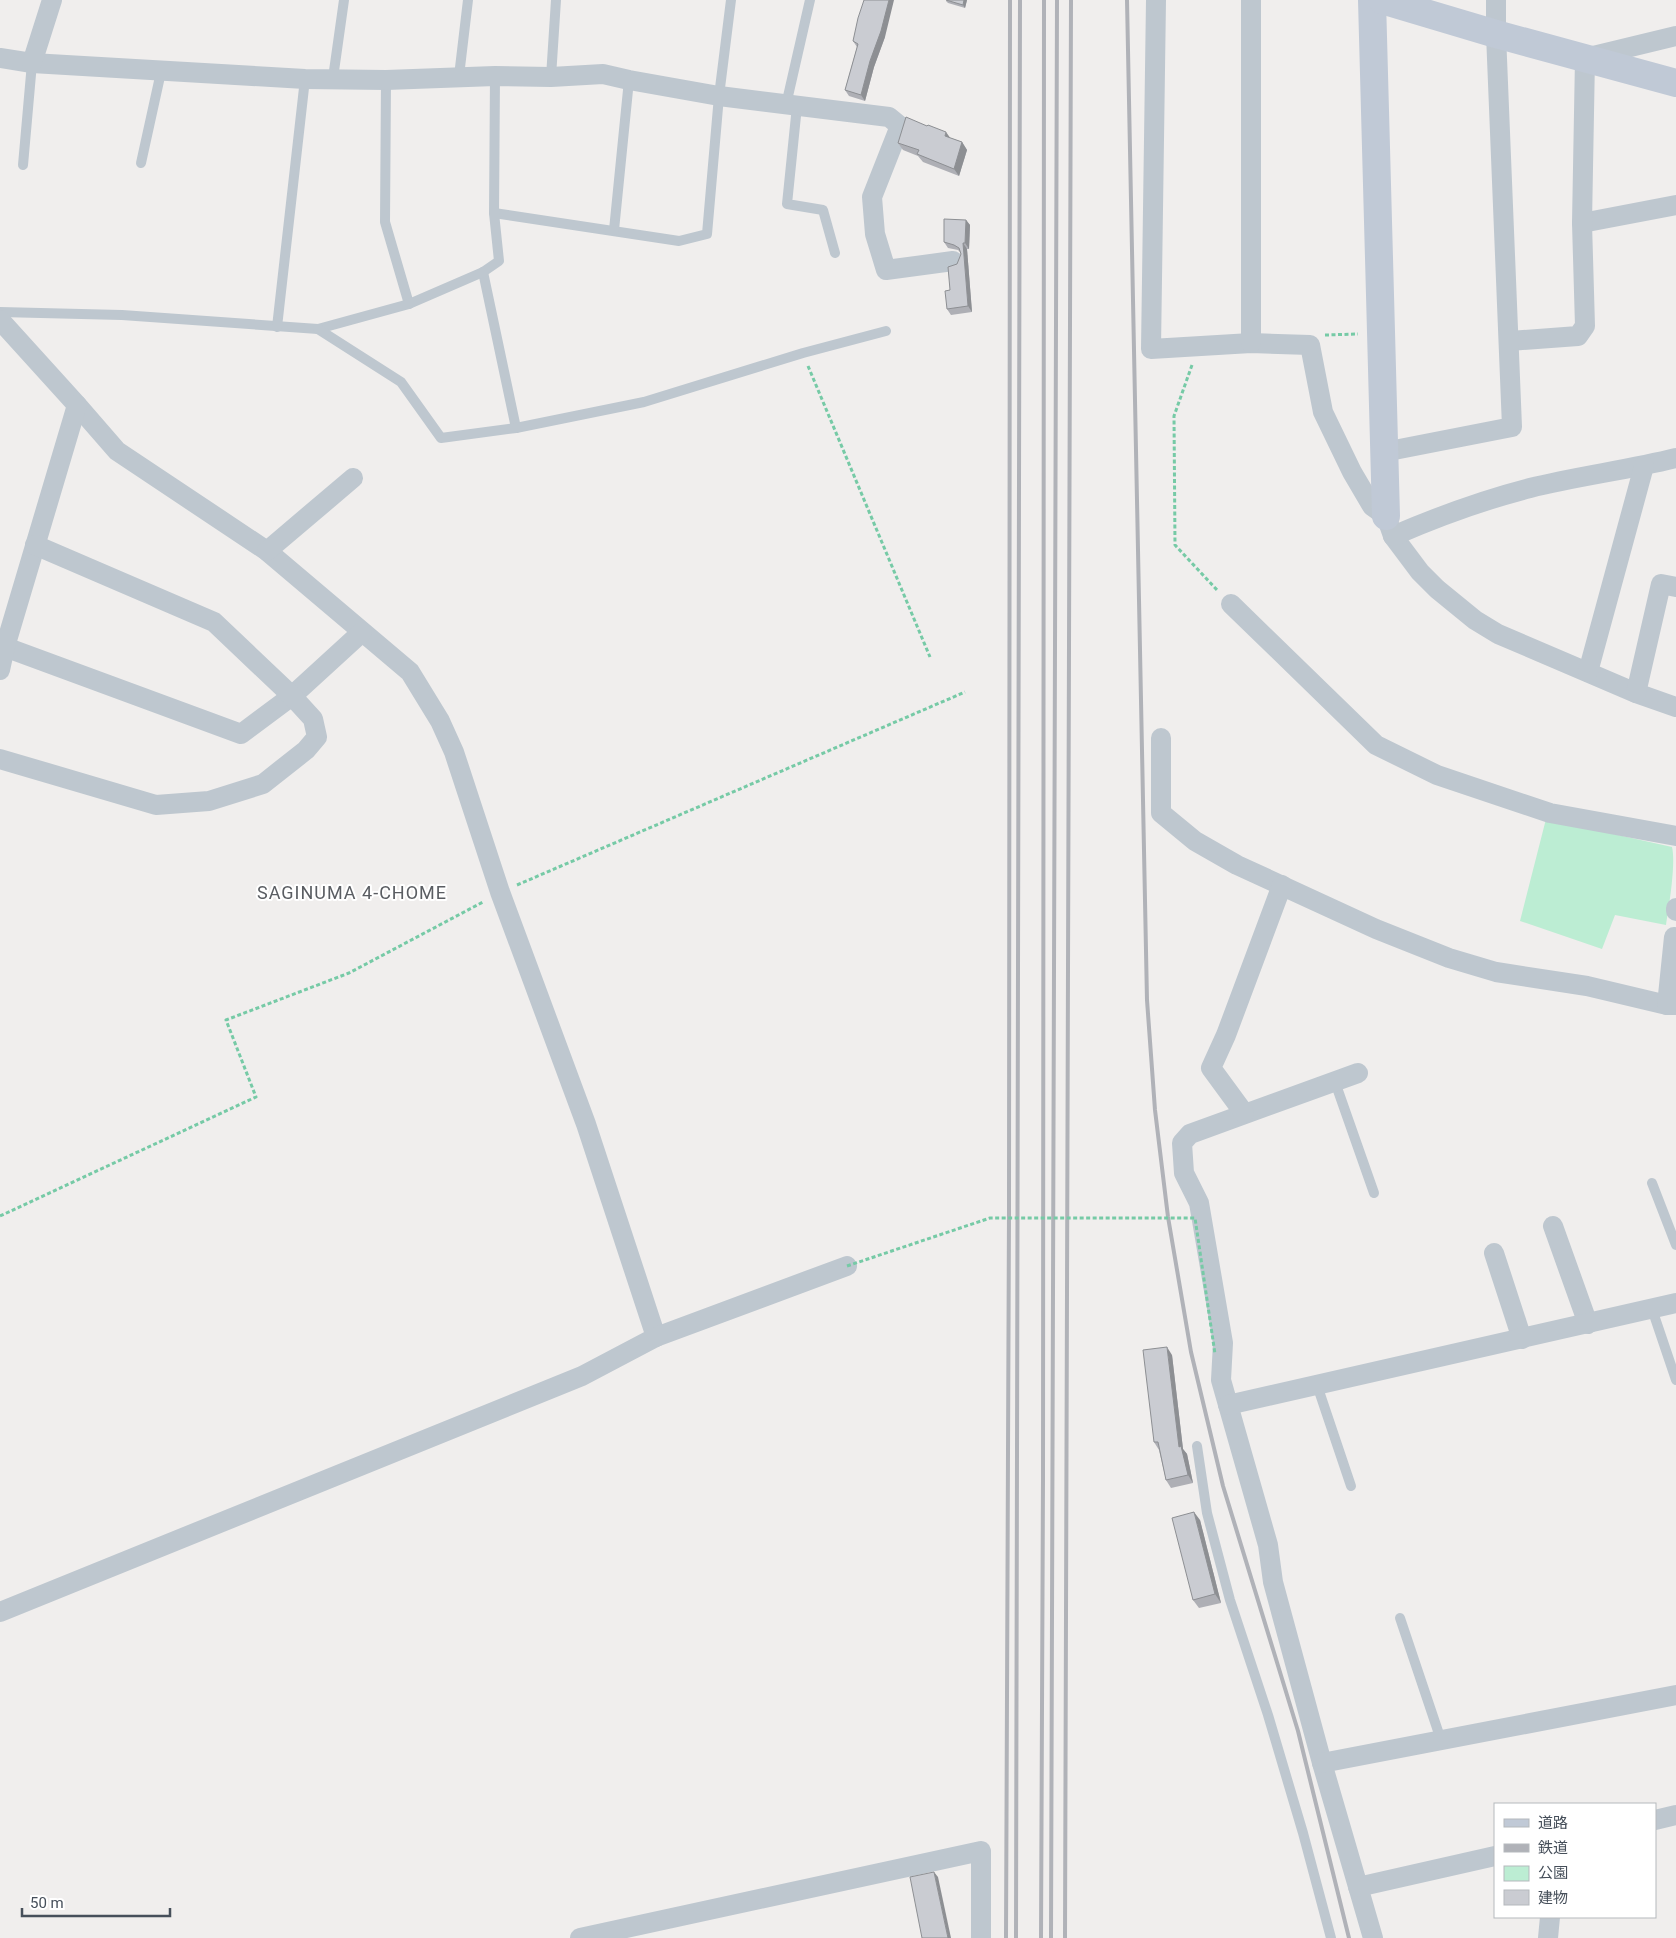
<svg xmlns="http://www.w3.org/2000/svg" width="1676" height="1938" font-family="Roboto,'Noto Sans JP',sans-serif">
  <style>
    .green { fill: #bcedd3 }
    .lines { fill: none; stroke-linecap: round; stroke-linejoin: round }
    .path { stroke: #76caa6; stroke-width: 3; stroke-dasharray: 4 2.5; stroke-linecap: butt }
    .lane { stroke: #bec7cf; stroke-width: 10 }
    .street { stroke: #bec7cf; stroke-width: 20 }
    .secondary { stroke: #c0c9d6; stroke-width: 28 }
    .rail { stroke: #b0b2b8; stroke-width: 4 }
    .path-bridge { stroke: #76caa6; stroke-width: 3; stroke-dasharray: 4 2.5; stroke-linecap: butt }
    .wall { fill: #aeafb5 }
    .shaded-wall { fill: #8d8f93 }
    .building { fill: #caccd2; stroke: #8d8f93 }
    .labels { text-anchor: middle; stroke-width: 4; stroke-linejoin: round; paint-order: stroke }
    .neighbourhood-label { font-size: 18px; letter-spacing: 1px; fill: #5a5d62; stroke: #fff }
  </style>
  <rect width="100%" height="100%" fill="#f0eeed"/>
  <!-- green -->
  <path class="green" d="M1546,819L1672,847C1676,863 1669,906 1666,925L1615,915L1602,949L1520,921Z"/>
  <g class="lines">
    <!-- path -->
    <g class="path">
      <path d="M1325,335L1358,334"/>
      <path d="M1192,365L1174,416L1175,545L1218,591"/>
      <path d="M808,366L930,657"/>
      <path d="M517,885L965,692"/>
      <path d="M0,1216L256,1097L226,1020L349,973L483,902"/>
    </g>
    <!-- lane -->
    <g class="lane">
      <path d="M459,76L468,0"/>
      <path d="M551,77L556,0"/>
      <path d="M333,78L344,0"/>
      <path d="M386,80L385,222L409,304"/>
      <path d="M786,105L810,0"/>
      <path d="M797,106L787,204L823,210L835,253"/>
      <path d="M141,163L161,72"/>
      <path d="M23,165L32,63"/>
      <path d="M494,213L679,241L707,234L719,96L731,0"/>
      <path d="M614,230L629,80"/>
      <path d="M483,272L516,428"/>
      <path d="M0,312L122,315L318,329L409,304L483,272L499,261L494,213L495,76"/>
      <path d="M277,327L305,79"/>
      <path d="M318,329L401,382L441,438L516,428L644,402L803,353L886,331"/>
      <path d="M1335,1082L1374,1193"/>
      <path d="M1652,1183L1676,1245"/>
      <path d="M1652,1309L1676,1380"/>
      <path d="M1317,1385L1351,1486"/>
      <path d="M1197,1446L1207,1513L1230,1600L1268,1715L1303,1833L1331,1938"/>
      <path d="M1400,1618L1441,1740"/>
    </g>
    <!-- street -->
    <g class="street">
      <path d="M1156,0L1151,349L1251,343L1310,345L1323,412L1352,472L1372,506L1386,516L1393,536L1420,572L1437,589L1475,620L1498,634L1636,693L1676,707"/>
      <path d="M0,58L32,63L305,79L386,80L495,76L551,77L603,74L629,80L719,96L889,117L900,126L872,197L875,234L886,270L953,261"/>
      <path d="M32,63L52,0"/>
      <path d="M1582,223L1676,205"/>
      <path d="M0,320L77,405L117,451L267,551L410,672L440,721L454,752L500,892L586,1124L656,1337"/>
      <path d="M1510,341L1578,336L1585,326L1582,223L1585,58L1676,36"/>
      <path d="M1251,343V0"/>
      <path d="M1384,452L1512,427L1496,34V0"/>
      <path d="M1393,536C1437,517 1483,500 1530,488C1578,476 1628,470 1676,458"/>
      <path d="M267,551L353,478"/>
      <path d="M1231,604L1376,745L1437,775L1550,813L1676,836"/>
      <path d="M5,647L241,734L292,696L362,632"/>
      <path d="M0,670L5,647L77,405"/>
      <path d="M1588,672L1644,466"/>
      <path d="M1636,693L1661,584L1676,587"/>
      <path d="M1161,738V813L1195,841L1237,865L1376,929L1449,958L1496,972L1587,986L1667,1005H1676"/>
      <path d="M0,759L156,805L209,801L263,784L306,750L317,737L313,719L292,696L214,622L35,545"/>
      <path d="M1676,908V911"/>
      <path d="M1667,1005L1674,937"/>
      <path d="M1358,1073L1190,1134L1182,1143L1184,1173L1199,1203L1223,1343L1221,1380L1268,1545L1273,1582L1322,1763L1373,1938"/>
      <path d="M1244,1113L1211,1068L1226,1035L1282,885"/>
      <path d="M1553,1226L1588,1324"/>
      <path d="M1494,1253L1522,1339"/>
      <path d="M1228,1405L1676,1303"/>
      <path d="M0,1612L582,1376L656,1337L847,1266"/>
      <path d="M1322,1763L1676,1695"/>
      <path d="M1655,1820L1676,1815"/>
      <path d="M1358,1887L1495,1856"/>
      <path d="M580,1938L981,1851V1938"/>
      <path d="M1548,1938L1550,1917"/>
    </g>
    <!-- secondary -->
    <g class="secondary">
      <path d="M1372,0L1386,516"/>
      <path d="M1382,0L1496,34L1676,83"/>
    </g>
    <!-- rail -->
    <g class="rail">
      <path d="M1127,0L1147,1000L1155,1110L1168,1217L1191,1352L1223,1486L1298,1731L1349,1938"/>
      <path d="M1006,1938L1009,1211L1010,0"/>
      <path d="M1016,1938L1020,0"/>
      <path d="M1041,1938L1043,1479L1044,0"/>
      <path d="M1051,1938L1057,0"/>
      <path d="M1065,1938L1071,0"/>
    </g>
    <!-- path-bridge -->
    <path class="path-bridge" d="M847,1266L990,1218H1195L1215,1354"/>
  </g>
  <!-- wall -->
  <g class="wall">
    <path d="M967,0L965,8L948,3L946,1Z"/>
    <path d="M885,37L874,67L865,101L849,96L845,90L857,47L853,41Z"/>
    <path d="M951,138L962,142L967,150L959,176L923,162L918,156L903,150L898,143Z"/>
    <path d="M966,220L970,225L969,249H967L972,312L951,315L947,309L950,290L961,254L960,252L958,250L948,248L944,242Z"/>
    <path d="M1172,1355L1183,1449L1187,1454L1193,1483L1171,1488L1166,1480L1159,1450L1154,1442Z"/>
    <path d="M1200,1520L1221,1603L1199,1608L1193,1600Z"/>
  </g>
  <!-- shaded-wall -->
  <g class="shaded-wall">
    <path d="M889,0H894L885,37L874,67L865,101L861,95L870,61Z"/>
    <path d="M964,0H967L965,8L963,5Z"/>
    <path d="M946,132L951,139L945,136Z"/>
    <path d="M962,142L967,150L959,176L954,169Z"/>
    <path d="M966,220L970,225L969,249L965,243Z"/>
    <path d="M963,243L967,249L972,312L968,306Z"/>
    <path d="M1167,1347L1172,1355L1183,1449L1187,1454L1193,1483L1188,1475L1179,1447Z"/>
    <path d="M1194,1512L1200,1520L1221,1603L1215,1594Z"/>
    <path d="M934,1872L938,1877L951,1938H948Z"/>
  </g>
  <!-- building -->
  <g class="building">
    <path d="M864,0H889L881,31L870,61L861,95L845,90L858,44L853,41L858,18Z"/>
    <path d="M946,0H964L963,5Z"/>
    <path d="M906,117L927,126L928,125L946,132L945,136L962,142L954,169L917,154L919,150L898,143Z"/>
    <path d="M944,219L966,220L965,243H963L968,306L947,309L945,291L950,290L948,267L957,264L961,254L959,248L954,245L944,242Z"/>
    <path d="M1167,1347L1179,1447L1181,1446L1188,1475L1166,1480L1158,1442H1154L1143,1350Z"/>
    <path d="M1194,1512L1215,1594L1193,1600L1172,1518Z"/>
    <path d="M934,1872L948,1938H922L910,1877Z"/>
  </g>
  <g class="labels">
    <!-- neighbourhood labels -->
    <g class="neighbourhood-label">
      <text x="352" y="899">SAGINUMA 4-CHOME</text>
    </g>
  </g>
  <!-- legend -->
  <rect x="1494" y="1803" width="162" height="115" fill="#ffffff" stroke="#b5b9bd"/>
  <rect x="1504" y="1819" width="25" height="8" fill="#c0c9d6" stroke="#b5b9bd"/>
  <text x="1538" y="1828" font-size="15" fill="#464f5a">道路</text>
  <rect x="1504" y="1844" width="25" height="8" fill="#b0b2b8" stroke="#b5b9bd"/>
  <text x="1538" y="1853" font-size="15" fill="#464f5a">鉄道</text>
  <rect x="1504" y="1866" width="25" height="15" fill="#bcedd3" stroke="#b5b9bd"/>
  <text x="1538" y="1878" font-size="15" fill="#464f5a">公園</text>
  <rect x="1504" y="1890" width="25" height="15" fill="#caccd2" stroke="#b5b9bd"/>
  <text x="1538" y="1903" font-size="15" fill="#464f5a">建物</text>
  <!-- scale -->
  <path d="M22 1908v8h148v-8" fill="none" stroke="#464f5a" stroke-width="2.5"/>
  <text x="30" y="1908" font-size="15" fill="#464f5a" stroke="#ffffff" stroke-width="4" paint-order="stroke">50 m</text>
</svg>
